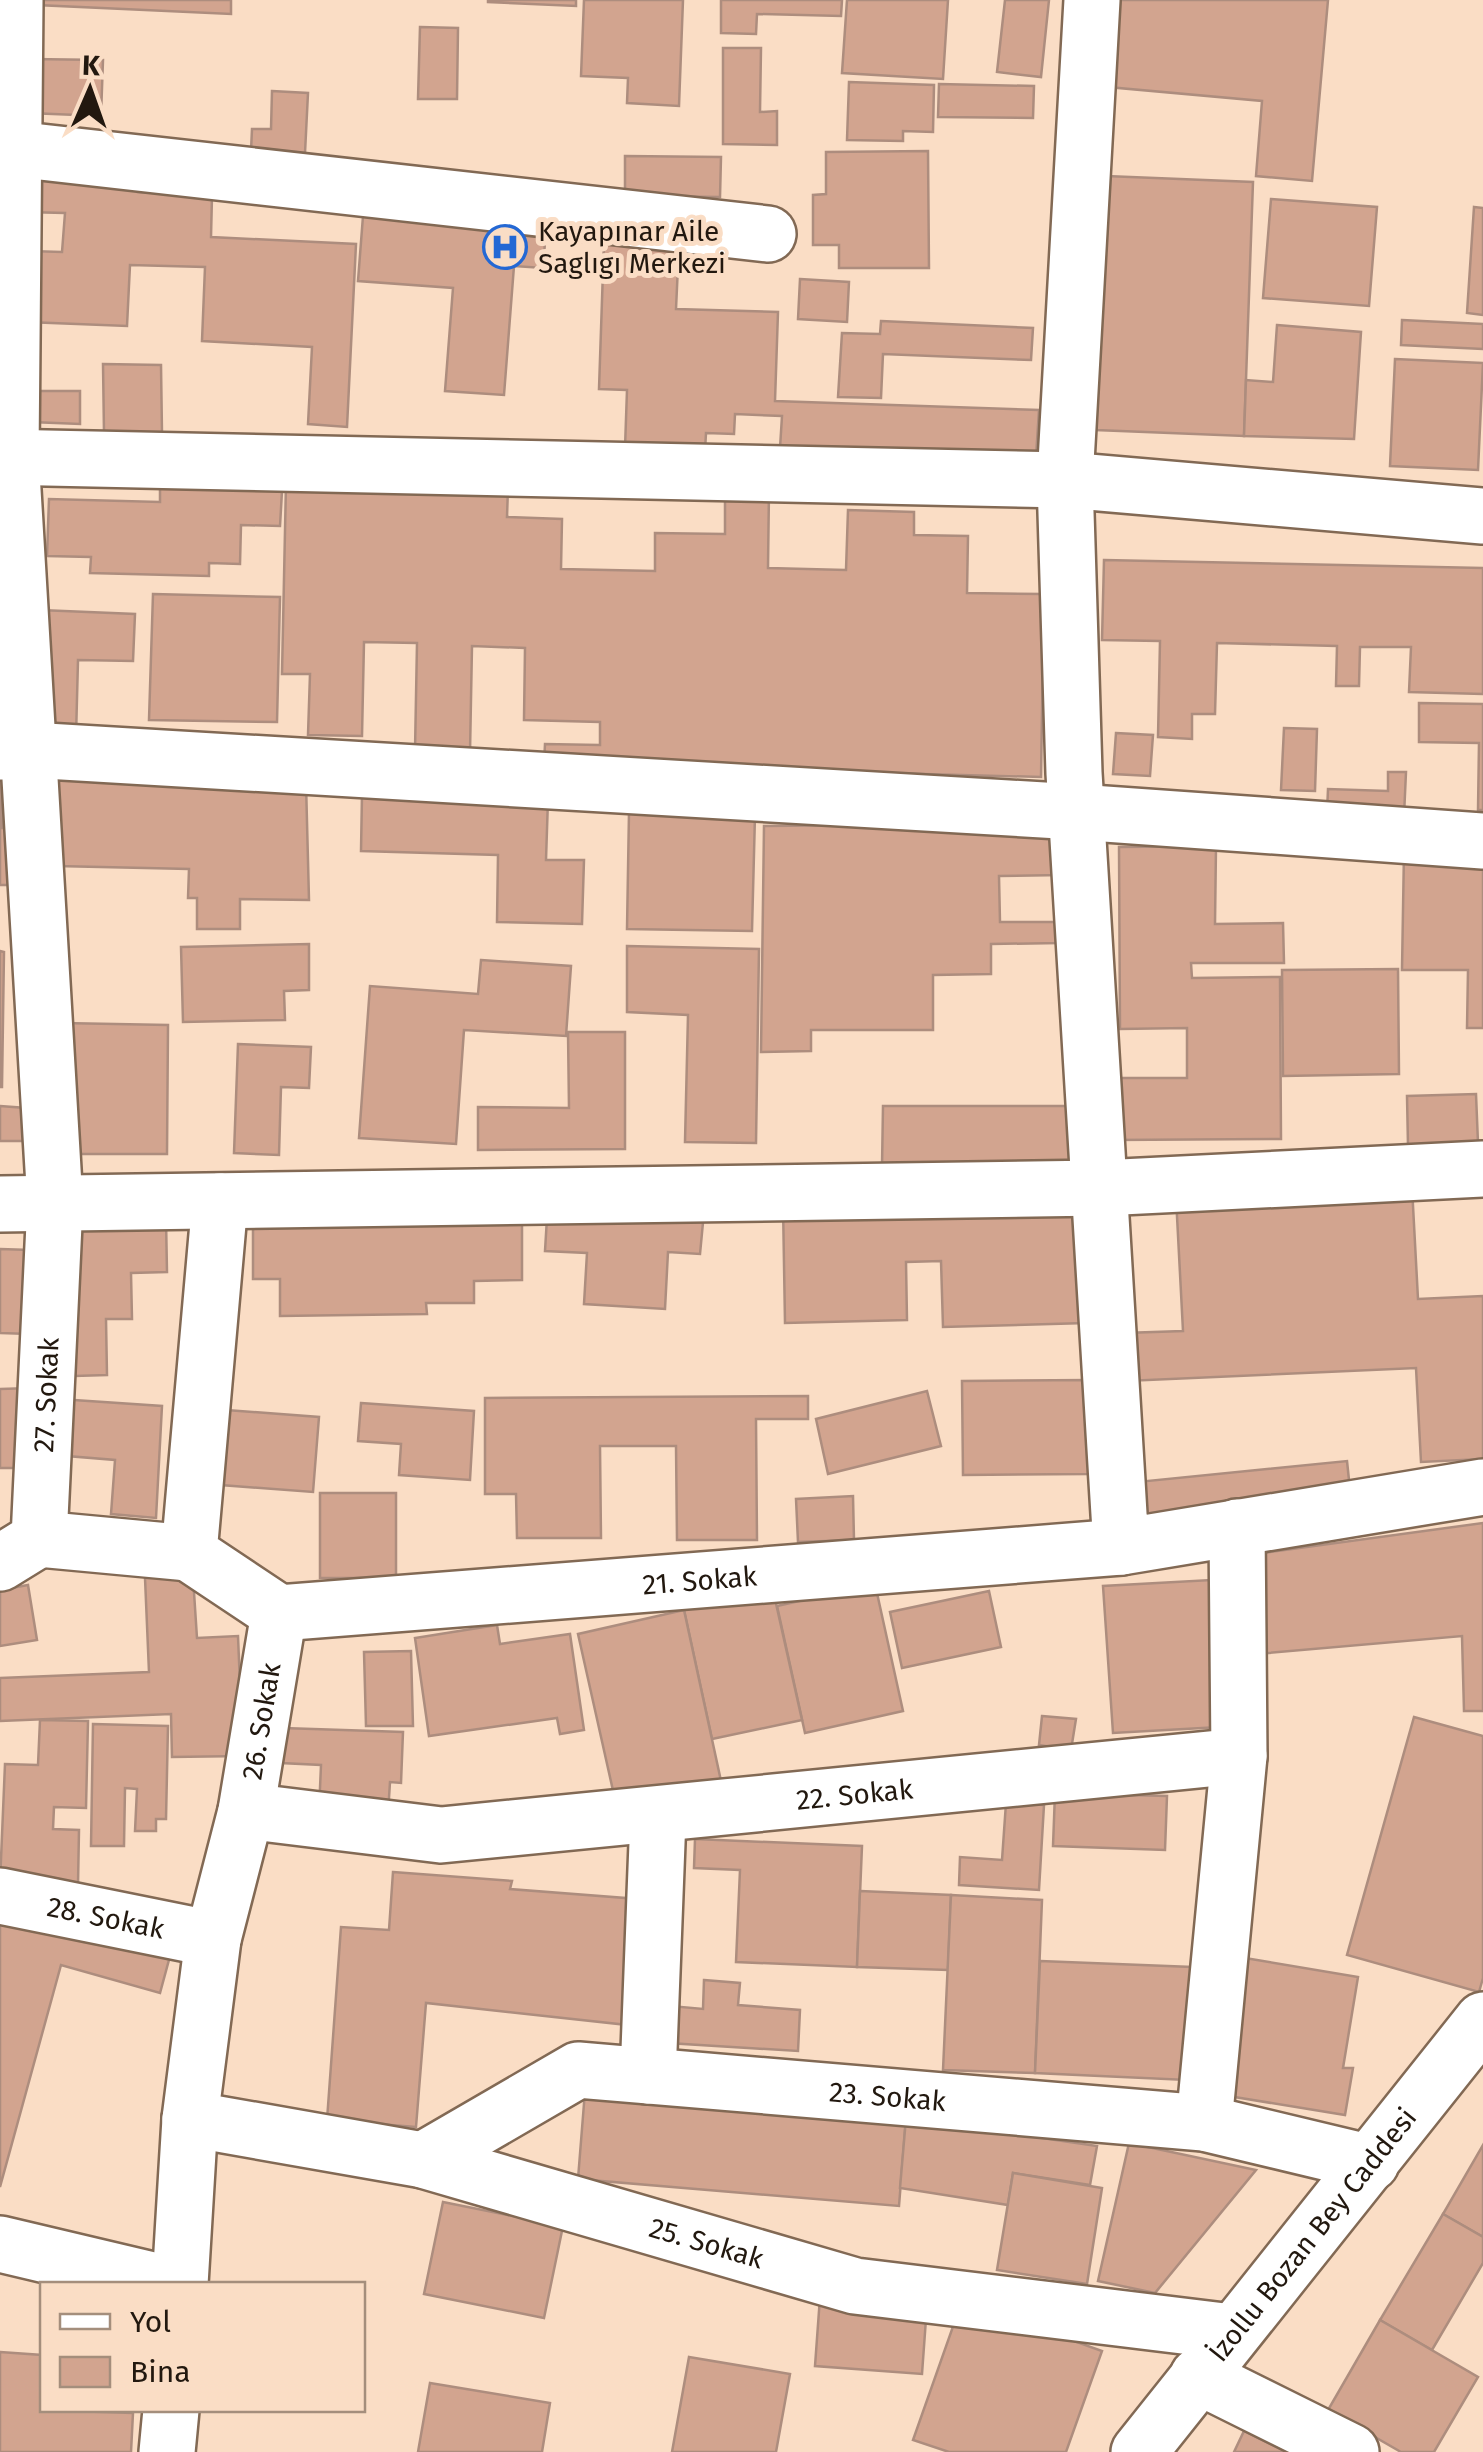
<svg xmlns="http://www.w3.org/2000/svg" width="1483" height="2452" font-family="'Fira Sans',sans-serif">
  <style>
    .building { fill: #d2a48f; stroke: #ad8d7e; stroke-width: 2.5 }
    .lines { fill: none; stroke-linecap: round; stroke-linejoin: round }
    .street-casing { stroke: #826954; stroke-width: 60 }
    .secondary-casing { stroke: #826954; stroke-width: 60 }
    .street { stroke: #fff; stroke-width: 55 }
    .secondary { stroke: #fff; stroke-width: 55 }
    .labels { text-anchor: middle; stroke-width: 10; stroke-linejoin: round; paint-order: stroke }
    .poi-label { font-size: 28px; fill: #22180f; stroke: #faddc5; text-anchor: start }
    .street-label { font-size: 28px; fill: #22180f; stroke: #faddc5 }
  </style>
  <rect width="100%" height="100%" fill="#faddc5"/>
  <!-- building -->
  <g class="building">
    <path d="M38,0H231V14L37,5Z"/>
    <path d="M488,0H576V6L488,2Z"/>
    <path d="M584,0H683L679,106L627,103L628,78L581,76Z"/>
    <path d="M721,0H842L841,16L757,14L756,34L721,33Z"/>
    <path d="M847,0H948L943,79L842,73Z"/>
    <path d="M1005,0H1049L1041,77L997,72Z"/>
    <path d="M1116,0H1328L1312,181L1256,176L1262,101L1108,87Z"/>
    <path d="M420,27L458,28L457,99H418Z"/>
    <path d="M723,48H761L760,112L777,111V145L723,144Z"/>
    <path d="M31,59L103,60L101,116L29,113Z"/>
    <path d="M849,82L934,85L933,132L903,131V141L847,140Z"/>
    <path d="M939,84L1034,86L1033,118L938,117Z"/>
    <path d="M272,91L308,93L305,153L251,151L252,129H271Z"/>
    <path d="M928,151L929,268H839V245H813V195L826,194V152Z"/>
    <path d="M625,156L721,157L720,197L625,196Z"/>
    <path d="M27,164L140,169L138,192L212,196L211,237L356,244L347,427L308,424L312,347L202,341L205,267L130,265L127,326L27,322L30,251L62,252L65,213L25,212Z"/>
    <path d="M1106,176L1253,182L1244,436L1096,430Z"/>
    <path d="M1271,199L1377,207L1369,306L1263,298Z"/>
    <path d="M1474,207L1483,208V315L1467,313Z"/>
    <path d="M363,216L546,230L543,268L514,266L504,395L445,391L453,288L358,281Z"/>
    <path d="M604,241L679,244L676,309L778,312L775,401L1039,410L1036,457L780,448L782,416L735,414L734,434L706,433L705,451L625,448L627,390L599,389Z"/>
    <path d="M800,279L849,282L847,322L798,319Z"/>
    <path d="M1402,320L1483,324V349L1401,345Z"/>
    <path d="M881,321L1033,328L1031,360L883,354L881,398L838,397L842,333L880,334Z"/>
    <path d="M1277,325L1361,332L1354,439L1244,436L1246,380L1273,382Z"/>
    <path d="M1395,359L1483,363L1478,470L1390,466Z"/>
    <path d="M103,364L161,365L162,433H104Z"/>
    <path d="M32,391H80V424L31,422Z"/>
    <path d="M286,483L508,488L507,517L562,519L561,569L655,571V533L725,534V489L769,490L768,568L846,570L848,510L914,512V535L968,536L967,593L1044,594L1041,777L544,764L545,744L600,745V722L524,720L525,648L472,646L470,753L415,751L417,643L364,642L362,736L308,735L310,674H282Z"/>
    <path d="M160,487L282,491L280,526L241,525L240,564L209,563V576L90,573L91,557L47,556L49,499L160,502Z"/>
    <path d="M1104,560L1483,568V694L1409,692L1411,647H1360L1359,686H1336L1337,646L1217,643L1215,714H1192V739L1158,737L1160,641L1102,640Z"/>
    <path d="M153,594L280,597L277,722L149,720Z"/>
    <path d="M40,610L135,614L133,661L78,660L76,737L36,735Z"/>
    <path d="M1419,703L1483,704V810H1478L1479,743L1419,742Z"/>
    <path d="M1284,728L1317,729L1315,791L1281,790Z"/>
    <path d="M1116,733L1153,735L1150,776L1113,774Z"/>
    <path d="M1388,772H1406L1404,816L1327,813L1328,789L1388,791Z"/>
    <path d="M0,774L2,828H9L8,885H0Z"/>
    <path d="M58,778L306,783L309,900L240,899V929H197V898H188L189,869L57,866Z"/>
    <path d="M362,794L548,799L546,860H584L582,924L497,922L498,855L361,851Z"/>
    <path d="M629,812L755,815L752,931L627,929Z"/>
    <path d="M1061,823L1062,875L999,876L1000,922H1059V943L991,944V974L933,975V1030H811V1051L761,1052L764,826Z"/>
    <path d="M1216,846L1215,924L1283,923L1284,963H1191L1192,978L1280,977L1281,1139L1112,1140L1111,1078H1187V1028L1120,1029L1119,847Z"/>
    <path d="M1404,851H1483V1028H1467L1468,970H1402Z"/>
    <path d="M309,944V990L284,991L285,1020L183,1022L181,947Z"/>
    <path d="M627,946L759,949L756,1143L685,1142L688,1015L627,1012Z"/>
    <path d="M0,951L4,952L2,1087H0Z"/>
    <path d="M481,960L571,966L566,1036L464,1030L456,1144L359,1138L370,986L478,994Z"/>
    <path d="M1398,969L1399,1074L1283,1076L1282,970Z"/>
    <path d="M62,1023L168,1025L167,1154H61Z"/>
    <path d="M568,1032H625V1149L478,1150V1107L569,1108Z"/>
    <path d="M238,1044L311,1047L309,1088L281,1087L279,1155L234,1153Z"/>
    <path d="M1476,1094L1478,1143L1408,1146L1407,1096Z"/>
    <path d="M0,1106L26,1108L24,1141H0Z"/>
    <path d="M883,1106H1077V1167H882Z"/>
    <path d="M1412,1187L1418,1299L1483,1296V1459L1421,1462L1416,1368L1126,1381L1124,1333L1183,1331L1176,1197Z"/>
    <path d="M1083,1199L1086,1323L943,1327L941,1261L906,1262L907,1320L785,1323L783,1205Z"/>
    <path d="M548,1201L704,1212L700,1254L668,1252L665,1309L584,1304L587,1253L545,1251Z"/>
    <path d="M253,1213H522V1280L474,1281V1303H426L427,1314L280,1316V1279H253Z"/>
    <path d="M166,1219L167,1272L131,1273L132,1319H106L107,1375L75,1376L73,1221Z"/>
    <path d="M0,1249L30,1250L29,1334L0,1333Z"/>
    <path d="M1089,1380L1090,1474L963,1475L962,1381Z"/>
    <path d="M31,1388V1468H0V1389Z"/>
    <path d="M927,1391L941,1446L828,1474L816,1419Z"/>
    <path d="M808,1396V1419H756L757,1540H677L676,1446H600L601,1538H517L516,1494H485V1398Z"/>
    <path d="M59,1399L162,1406L156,1518L111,1514L115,1460L55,1455Z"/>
    <path d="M361,1403L474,1411L470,1480L399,1475L401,1444L358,1441Z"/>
    <path d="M213,1409L319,1417L313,1492L208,1484Z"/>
    <path d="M1347,1461L1351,1499L1141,1521L1137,1482Z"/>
    <rect x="320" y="1493" width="76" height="85"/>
    <path d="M853,1496L854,1540L798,1542L796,1499Z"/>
    <path d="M1483,1523V1711H1464L1462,1636L1257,1654L1256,1554Z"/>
    <path d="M193,1577L197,1638L238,1636L243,1756L172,1757L171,1714L0,1721V1678L149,1672L145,1578Z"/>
    <path d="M1211,1580L1220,1727L1113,1733L1103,1586Z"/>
    <path d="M875,1584L903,1711L805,1733L777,1606Z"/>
    <path d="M28,1585L37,1640L0,1646V1590Z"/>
    <path d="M773,1590L802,1720L712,1739L684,1610Z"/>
    <path d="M989,1591L1001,1647L902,1668L890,1612Z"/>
    <path d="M684,1610L721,1781L616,1804L578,1634Z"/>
    <path d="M497,1625L500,1644L570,1634L584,1730L560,1734L557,1718L429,1736L415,1638Z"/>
    <path d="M411,1651L413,1726H366L364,1652Z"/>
    <path d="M1042,1716L1076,1719L1071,1750L1039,1745Z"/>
    <path d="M1414,1717L1483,1736V1978L1479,1992L1347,1955Z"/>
    <path d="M40,1720L88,1721L86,1808L54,1807L53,1829L79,1830L78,1885L0,1883L5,1764L38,1765Z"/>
    <path d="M93,1724L168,1726L166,1819H156V1831H135L137,1789L125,1788L124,1846H91Z"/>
    <path d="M283,1728L403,1732L401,1783L390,1782L388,1814L319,1811L321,1765L281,1763Z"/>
    <path d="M1055,1793L1167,1796L1165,1850L1053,1846Z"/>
    <path d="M1006,1803L1044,1805L1039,1890L959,1885L960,1857L1002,1860Z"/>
    <path d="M695,1839L862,1846L857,1967L736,1962L740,1870L694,1868Z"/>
    <path d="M393,1872L512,1881L510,1889L638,1899L628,2025L426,2003L416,2127L327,2120L341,1927L389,1930Z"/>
    <path d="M860,1891L951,1895L948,1970L857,1967Z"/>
    <path d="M951,1895L1042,1900L1035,2073L943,2070Z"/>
    <path d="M0,1909L170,1956L160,1993L61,1965L0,2187Z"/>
    <path d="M1245,1958L1358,1977L1343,2068H1353L1345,2115L1222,2095Z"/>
    <path d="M1040,1961L1192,1967L1187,2080L1035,2073Z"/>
    <path d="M704,1980L740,1983L738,2005L800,2010L798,2051L668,2043L671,2006L703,2009Z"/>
    <path d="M585,2091L906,2118L899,2206L578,2179Z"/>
    <path d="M906,2118L1097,2146L1090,2185L1013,2173L1008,2205L900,2188Z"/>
    <path d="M1129,2143L1256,2170L1155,2293L1098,2281Z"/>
    <path d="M1483,2145V2237L1443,2214Z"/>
    <path d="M1013,2173L1102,2188L1087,2284L997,2270Z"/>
    <path d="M443,2202L563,2226L544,2318L424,2294Z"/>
    <path d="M1443,2214L1483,2237V2263L1432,2350L1380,2320Z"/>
    <path d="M820,2297L927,2305L922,2374L815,2366Z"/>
    <path d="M962,2301L1102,2351L1066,2452H949L913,2440Z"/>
    <path d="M1380,2320L1478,2377L1434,2452H1401L1328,2410Z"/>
    <path d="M0,2352L42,2355V2410L133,2413L131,2452H0Z"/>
    <path d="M689,2357L790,2374L776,2452H672Z"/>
    <path d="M430,2383L550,2403L542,2452H418Z"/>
    <path d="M1244,2431L1287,2452H1234Z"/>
  </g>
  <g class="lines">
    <!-- street casing -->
    <g class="street-casing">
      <g id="street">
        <path d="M1092,0L1065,480L1074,773L1121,1547L1483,1487"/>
        <path d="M14,149L768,234"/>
        <path d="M0,457L1065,480L1483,516"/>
        <path d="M0,752L29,750L1077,812L1483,841"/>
        <path d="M0,1204L1101,1188L1483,1169"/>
        <path d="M39,1539L189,1553"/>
        <path id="s1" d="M0,1563L39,1539L55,1203L11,456L15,0"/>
        <path id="s2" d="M279,1613L1121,1547"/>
        <path id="s3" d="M246,1811L441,1835L1239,1756L1237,1527"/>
        <path id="s4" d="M0,1896L213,1939"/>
        <path d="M648,2076L658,1817"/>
        <path id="s5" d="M190,2119L423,2160L855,2286L1232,2332"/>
        <path d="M1204,2123L1239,1756"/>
        <path id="s6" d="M423,2160L578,2070L1204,2123L1371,2163"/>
        <path d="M0,2244L169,2284"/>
        <path id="s7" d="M180,2284L190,2119L213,1939L246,1811L279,1613L189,1553L220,1201"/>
        <path d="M1198,2376L1351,2452"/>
        <path d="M167,2452L171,2410"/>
      </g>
    </g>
    <!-- secondary casing -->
    <g class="secondary-casing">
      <g id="secondary">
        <path id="s8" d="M1139,2452L1483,2020"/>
      </g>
    </g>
    <!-- street -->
    <use href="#street" class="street"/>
    <!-- secondary -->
    <use href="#secondary" class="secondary"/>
  </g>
  <!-- icons -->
  <defs>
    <g id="hospital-ring" transform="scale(2.25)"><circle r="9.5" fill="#faddc5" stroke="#2468d4" stroke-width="1.5"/><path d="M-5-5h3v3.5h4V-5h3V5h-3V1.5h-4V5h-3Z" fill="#2468d4"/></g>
  </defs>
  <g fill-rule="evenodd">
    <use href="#hospital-ring" x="505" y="247"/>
  </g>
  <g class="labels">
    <!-- poi labels -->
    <g class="poi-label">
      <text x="538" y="241">Kayapınar Aile<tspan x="538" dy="32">Saglıgı Merkezi</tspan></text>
    </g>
    <!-- street labels -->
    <g class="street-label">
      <text dy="10" stroke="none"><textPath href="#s1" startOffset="190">27. Sokak</textPath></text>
      <text dy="10" stroke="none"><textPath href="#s2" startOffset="422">21. Sokak</textPath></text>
      <text dy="10" stroke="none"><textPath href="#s7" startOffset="570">26. Sokak</textPath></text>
      <text dy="10" stroke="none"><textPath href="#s3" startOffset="612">22. Sokak</textPath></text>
      <text dy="10" stroke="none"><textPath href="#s4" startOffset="108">28. Sokak</textPath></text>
      <text dy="10" stroke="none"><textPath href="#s6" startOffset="490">23. Sokak</textPath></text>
      <text dy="10" stroke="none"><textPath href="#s8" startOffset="278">İzollu Bozan Bey Caddesi</textPath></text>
      <text dy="10" stroke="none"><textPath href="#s5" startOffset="532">25. Sokak</textPath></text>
    </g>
  </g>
  <!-- legend -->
  <rect x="40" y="2282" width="325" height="130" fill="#faddc5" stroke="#a48e7c" stroke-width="2.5"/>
  <rect x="60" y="2314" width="50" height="15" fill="#ffffff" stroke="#a48e7c" stroke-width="2.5"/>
  <text x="130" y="2332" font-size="30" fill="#22180f">Yol</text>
  <rect x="60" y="2357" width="50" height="30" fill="#d2a48f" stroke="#a48e7c" stroke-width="2.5"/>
  <text x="130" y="2382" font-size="30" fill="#22180f">Bina</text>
  <!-- north arrow -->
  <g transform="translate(90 90) rotate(2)" stroke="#faddc5" stroke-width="8" paint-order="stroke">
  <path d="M0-8L18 38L0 25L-18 38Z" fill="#22180f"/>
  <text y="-15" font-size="28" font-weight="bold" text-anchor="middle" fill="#22180f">K</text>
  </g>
</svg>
